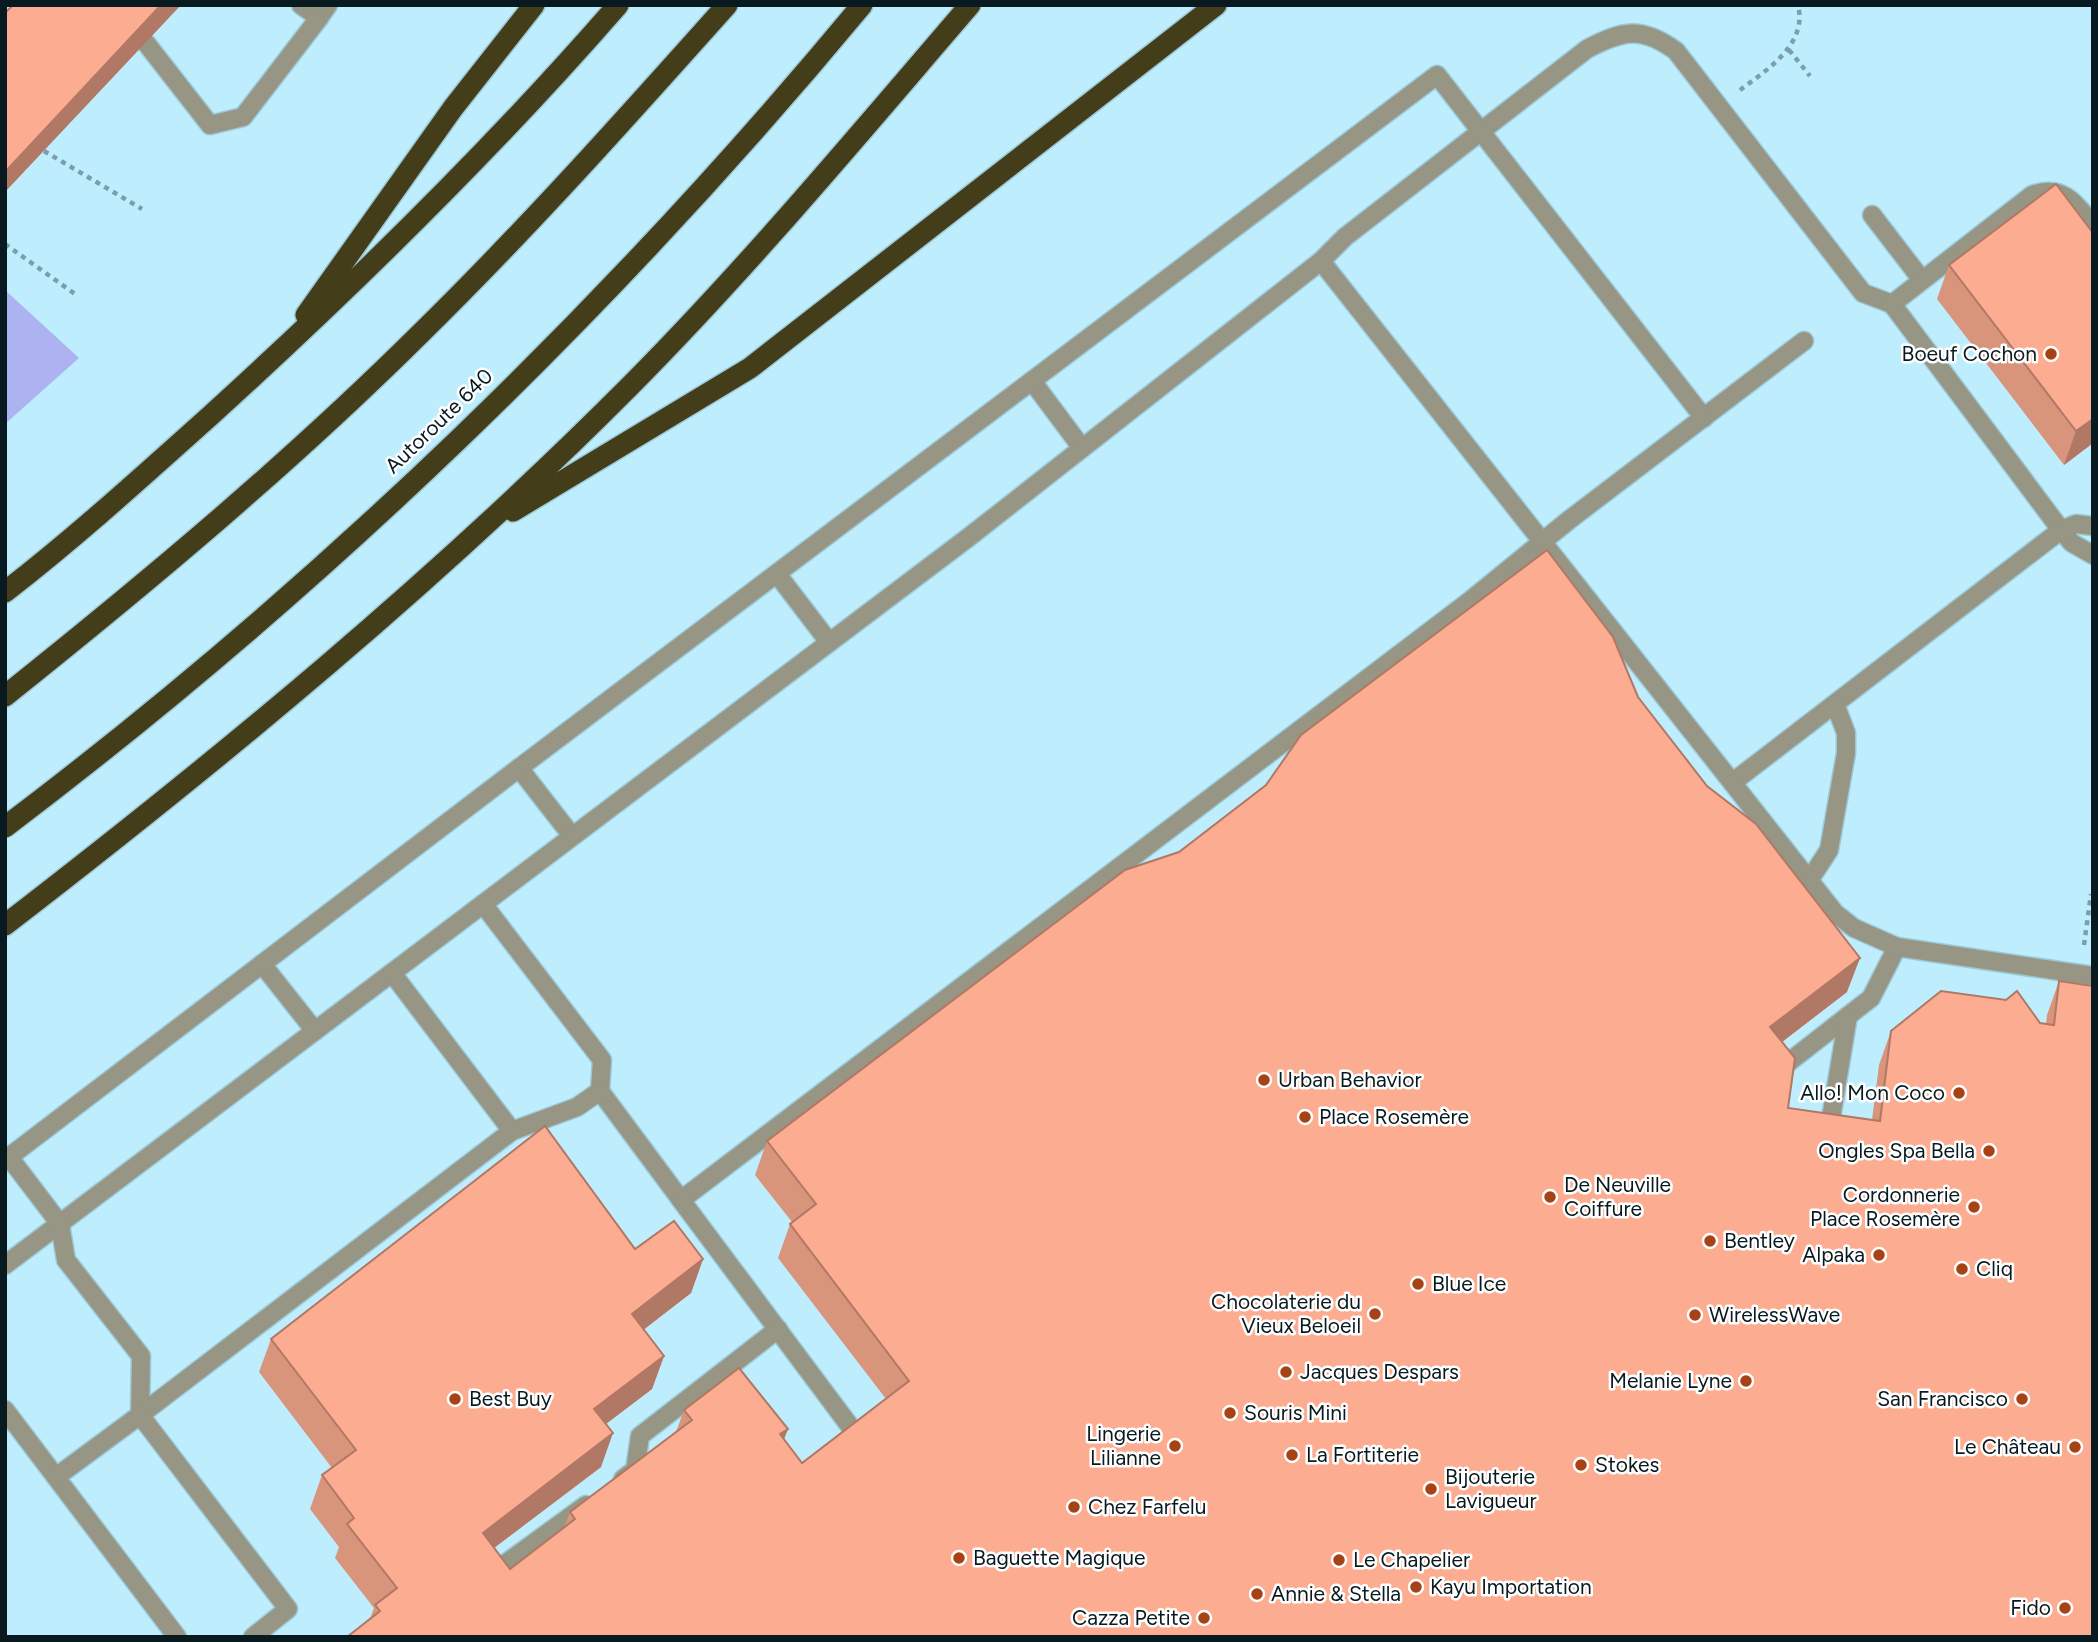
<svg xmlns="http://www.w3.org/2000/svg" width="2098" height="1642" font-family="Figtree,sans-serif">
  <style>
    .green { fill: #adb2f0 }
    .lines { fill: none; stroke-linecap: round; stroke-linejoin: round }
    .service-casing { stroke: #9dc8d6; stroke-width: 21 }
    .motorway-casing { stroke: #9dc8d6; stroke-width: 24 }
    .path { stroke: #7a9fab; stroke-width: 4.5; stroke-dasharray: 5 5; stroke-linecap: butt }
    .service { stroke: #979584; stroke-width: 18 }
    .motorway { stroke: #433d1a; stroke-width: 21 }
    .wall { fill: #d9947c }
    .shaded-wall { fill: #b07865 }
    .building { fill: #fcac90; stroke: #b07865; stroke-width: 2 }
    .poi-dot { fill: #a74116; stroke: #fff; stroke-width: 2.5 }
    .labels { text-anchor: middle; stroke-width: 5; stroke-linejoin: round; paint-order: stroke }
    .poi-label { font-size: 21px; fill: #081a20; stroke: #fff; text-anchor: start }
    .street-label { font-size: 21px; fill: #081a20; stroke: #fff }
  </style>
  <rect width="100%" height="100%" fill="#beeefe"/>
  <!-- green -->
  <path class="green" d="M5,290L79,358L5,424Z"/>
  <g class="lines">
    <!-- service casing -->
    <g class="service-casing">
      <g id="service">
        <path d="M301,5L319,18L328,5"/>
        <path d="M146,43L210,125L243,117L319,18"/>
        <path d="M1872,215L1922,280"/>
        <path d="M1321,261L1345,237L1587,49C1623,30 1642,26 1676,51L1863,293L1892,304L2061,530L2072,543L2093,555"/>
        <path d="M1892,304L2032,195C2062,184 2075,203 2093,225"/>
        <path d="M1032,381L1082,448"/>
        <path d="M777,574L829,642"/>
        <path d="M519,768L572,836"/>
        <path d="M1733,782L2061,530L2076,524L2093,526"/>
        <path d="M1806,879L1814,873L1829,850L1846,753V733L1835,704"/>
        <path d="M483,904L602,1060L600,1091L681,1200L1471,600L1569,520L1804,341"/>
        <path d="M262,964L315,1031"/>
        <path d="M1780,1069L1871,998L1897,947"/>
        <path d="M512,1131L577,1107L600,1091"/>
        <path d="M1828,1136L1848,1016"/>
        <path d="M681,1200L858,1437"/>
        <path d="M5,1265L969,537L1321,261L1835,913L1854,928L1897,947L2093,976"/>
        <path d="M5,1410L177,1637"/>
        <path d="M140,1415L141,1356L66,1260L60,1224L9,1157L519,768L1437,75L1704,418"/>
        <path d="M140,1415L512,1131L392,973"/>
        <path d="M56,1477L140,1415L288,1609L253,1637"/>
        <path d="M623,1479L635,1470L640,1436L778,1329"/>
        <path d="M494,1572L586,1505"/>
      </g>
    </g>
    <!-- motorway casing -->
    <g class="motorway-casing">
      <g id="motorway">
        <path d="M306,315L453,108L534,5"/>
        <path d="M513,511L750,368L1216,5"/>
        <path d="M5,592C76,537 143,476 210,416C353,286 491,151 618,5"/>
        <path d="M5,696C149,581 290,463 420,334C527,229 627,117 727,5"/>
        <path d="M5,827C320,589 610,309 862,5"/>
        <path d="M5,925C223,757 436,581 630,386C750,265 859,134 970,5"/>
      </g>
    </g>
    <!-- path -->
    <g class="path">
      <path d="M1789,50L1810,76"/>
      <path d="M1740,90C1767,70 1808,44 1798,5"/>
      <path d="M44,151L142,209"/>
      <path d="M5,244L75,294"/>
      <path d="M2084,945L2091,894"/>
    </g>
    <!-- service -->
    <use href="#service" class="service"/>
    <!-- motorway -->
    <use href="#motorway" class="motorway"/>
  </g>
  <!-- wall -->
  <g class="wall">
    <path d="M1949,265L2093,443L2064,465L1937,299Z"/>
    <path d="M1638,697L1847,992L1782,1042L1788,1108L1872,1120L1879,1065L1891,1031L2046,1024L2047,1015L2059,981L2093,1637L370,1619L374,1608L335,1558L339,1547L310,1509L322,1475L332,1468L259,1372L271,1339L635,1249L703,1259L691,1293L644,1329L664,1356L652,1389L606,1424L601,1467L494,1548L510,1569L564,1527L570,1512L676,1432L684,1410L784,1439L802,1463L886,1399L778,1258L790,1224L792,1222L755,1175L767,1141Z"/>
  </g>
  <!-- shaded-wall -->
  <g class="shaded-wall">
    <path d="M161,5H181L5,192L6,171Z"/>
    <path d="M2093,419V443L2064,465L2076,431Z"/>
    <path d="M1860,958L1847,992L1757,1061L1770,1027Z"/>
    <path d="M703,1259L691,1293L620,1348L632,1314Z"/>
    <path d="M664,1356L652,1389L582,1442L594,1409Z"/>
    <path d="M788,1429L775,1463L780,1434Z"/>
    <path d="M613,1433L601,1467L470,1566L483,1533Z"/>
  </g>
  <!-- building -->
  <g class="building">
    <path d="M13,5H161L6,171L5,13Z"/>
    <path d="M2056,184L2093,233V419L2076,431L1949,265Z"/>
    <path d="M1547,550L1613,637L1638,697L1707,786L1756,824L1860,958L1770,1027L1795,1058L1788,1108L1880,1121L1891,1031L1941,991L2006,1000L2017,991L2040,1023L2054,1025L2059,981L2093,986V1637H347L380,1611L375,1605L397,1588L347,1524L354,1518L322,1475L356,1450L271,1339L545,1126L635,1249L674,1221L703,1259L632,1314L664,1356L594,1409L613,1433L483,1533L510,1569L575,1519L570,1512L692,1420L684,1410L739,1368L788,1429L780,1434L802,1463L909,1381L790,1224L816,1204L767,1141L1125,870L1179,852L1266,785L1301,735Z"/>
  </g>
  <!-- markers -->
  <g class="poi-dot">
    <circle cx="2051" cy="354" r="7"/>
    <circle cx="1264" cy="1080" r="7"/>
    <circle cx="1959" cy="1093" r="7"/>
    <circle cx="1305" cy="1117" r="7"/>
    <circle cx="1989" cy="1151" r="7"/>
    <circle cx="1550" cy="1197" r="7"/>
    <circle cx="1974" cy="1207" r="7"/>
    <circle cx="1710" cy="1241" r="7"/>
    <circle cx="1879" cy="1255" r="7"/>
    <circle cx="1962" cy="1269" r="7"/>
    <circle cx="1418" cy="1284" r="7"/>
    <circle cx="1375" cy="1314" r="7"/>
    <circle cx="1695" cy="1315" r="7"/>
    <circle cx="1286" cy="1372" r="7"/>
    <circle cx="1746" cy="1381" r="7"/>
    <circle cx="455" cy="1399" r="7"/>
    <circle cx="2022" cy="1399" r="7"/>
    <circle cx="1230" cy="1413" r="7"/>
    <circle cx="1175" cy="1446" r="7"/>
    <circle cx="2075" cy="1447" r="7"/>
    <circle cx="1292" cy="1455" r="7"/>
    <circle cx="1581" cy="1465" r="7"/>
    <circle cx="1431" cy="1489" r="7"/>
    <circle cx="1074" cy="1507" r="7"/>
    <circle cx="959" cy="1558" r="7"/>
    <circle cx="1339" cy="1560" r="7"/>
    <circle cx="1416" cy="1587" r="7"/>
    <circle cx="1257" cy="1594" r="7"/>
    <circle cx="2065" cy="1608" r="7"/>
    <circle cx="1204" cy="1618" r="7"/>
  </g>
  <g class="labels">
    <!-- poi labels -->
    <g class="poi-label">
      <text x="2037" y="361" text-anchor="end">Boeuf Cochon</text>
      <text x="1278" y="1087">Urban Behavior</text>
      <text x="1945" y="1100" text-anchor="end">Allo! Mon Coco</text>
      <text x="1319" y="1124">Place Rosemère</text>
      <text x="1975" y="1158" text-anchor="end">Ongles Spa Bella</text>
      <text x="1564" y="1192">De Neuville<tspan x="1564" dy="24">Coiffure</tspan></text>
      <text x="1960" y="1202" text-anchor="end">Cordonnerie<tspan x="1960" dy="24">Place Rosemère</tspan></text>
      <text x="1724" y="1248">Bentley</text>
      <text x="1865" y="1262" text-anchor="end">Alpaka</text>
      <text x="1976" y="1276">Cliq</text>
      <text x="1432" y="1291">Blue Ice</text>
      <text x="1361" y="1309" text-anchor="end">Chocolaterie du<tspan x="1361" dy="24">Vieux Beloeil</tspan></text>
      <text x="1709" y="1322">WirelessWave</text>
      <text x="1300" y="1379">Jacques Despars</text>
      <text x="1732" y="1388" text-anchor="end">Melanie Lyne</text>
      <text x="469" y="1406">Best Buy</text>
      <text x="2008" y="1406" text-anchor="end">San Francisco</text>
      <text x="1244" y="1420">Souris Mini</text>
      <text x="1161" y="1441" text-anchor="end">Lingerie<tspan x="1161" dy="24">Lilianne</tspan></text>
      <text x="2061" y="1454" text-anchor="end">Le Château</text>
      <text x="1306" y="1462">La Fortiterie</text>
      <text x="1595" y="1472">Stokes</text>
      <text x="1445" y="1484">Bijouterie<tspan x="1445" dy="24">Lavigueur</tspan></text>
      <text x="1088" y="1514">Chez Farfelu</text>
      <text x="973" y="1565">Baguette Magique</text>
      <text x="1353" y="1567">Le Chapelier</text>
      <text x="1430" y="1594">Kayu Importation</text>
      <text x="1271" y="1601">Annie &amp; Stella</text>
      <text x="2051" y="1615" text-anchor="end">Fido</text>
      <text x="1190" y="1625" text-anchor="end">Cazza Petite</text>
    </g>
    <!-- street labels -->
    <g class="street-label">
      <text transform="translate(439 421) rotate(-44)" y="7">Autoroute 640</text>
    </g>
  </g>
  <!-- border -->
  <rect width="2098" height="1642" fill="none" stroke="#081a20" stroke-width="14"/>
</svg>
